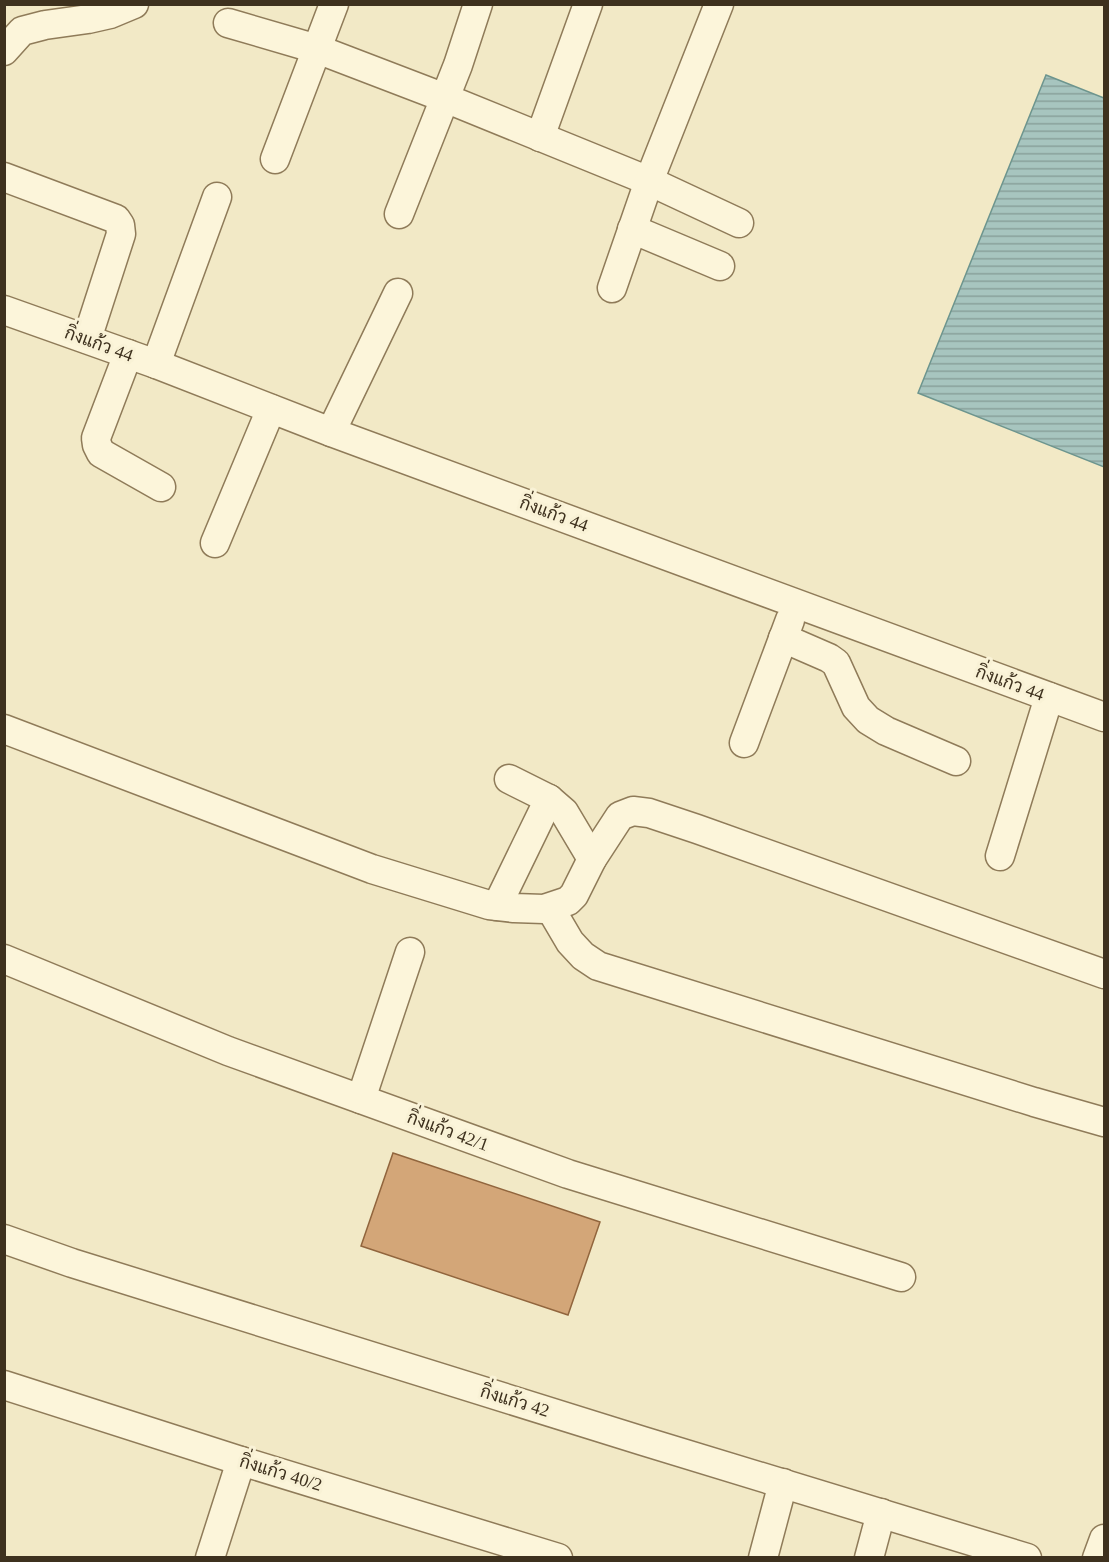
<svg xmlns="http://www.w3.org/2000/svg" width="1109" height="1562" font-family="'Times New Roman',Sarabun,serif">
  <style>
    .water { fill: url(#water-rules); stroke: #6d958e; stroke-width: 1.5 }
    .building { fill: #d3a678; stroke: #91653d; stroke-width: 1.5 }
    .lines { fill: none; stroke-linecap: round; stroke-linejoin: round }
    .minor-casing { stroke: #8f7b59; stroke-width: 31 }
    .minor { stroke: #fcf5da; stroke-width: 28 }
    .labels { text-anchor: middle; stroke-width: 6; stroke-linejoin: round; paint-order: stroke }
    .street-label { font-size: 18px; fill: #3e311e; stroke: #f9f2d6 }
  </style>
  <defs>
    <pattern id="water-rules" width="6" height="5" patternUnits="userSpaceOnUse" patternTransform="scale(1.5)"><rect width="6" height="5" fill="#a7c5bf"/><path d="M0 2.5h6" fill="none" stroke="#89a19b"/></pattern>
  </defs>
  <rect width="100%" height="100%" fill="#f2e9c6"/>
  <!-- water -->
  <path class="water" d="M1046,75L1104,98V467L918,393Z"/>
  <!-- building -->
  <path class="building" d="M393,1153L600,1222L568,1315L361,1246Z"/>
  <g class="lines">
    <!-- minor casing -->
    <g class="minor-casing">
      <g id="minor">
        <path d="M228,23L317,49L445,98L649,181L739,223"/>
        <path d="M4,51L22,31L45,25L88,19L110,14L134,4"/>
        <path d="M540,137L588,4"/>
        <path d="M275,159L334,4"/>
        <path d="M4,177L116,219L120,225L121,234L87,339"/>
        <path d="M399,214L458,65L478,4"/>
        <path d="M632,229L720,266"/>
        <path d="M612,288L649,181L719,4"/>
        <path d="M4,310L156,364L331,432L1104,717"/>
        <path d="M128,354L96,438L97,445L101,453L161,487"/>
        <path d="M156,364L217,197"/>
        <path d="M331,432L398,293"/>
        <path d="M215,543L271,409"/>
        <path d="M783,638L829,658L836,663L856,707L868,720L886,731L956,761"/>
        <path d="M4,729L372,869L489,905L514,908L544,909L568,901L574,895L592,859L620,816L633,811L649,813L697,829L1104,974"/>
        <path d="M744,743L790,620"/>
        <path d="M549,799L564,812L592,859"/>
        <path d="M1000,856L1049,697"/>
        <path d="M497,906L549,799L509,779"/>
        <path d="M550,908L570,942L583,956L598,966L1034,1102L1104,1122"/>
        <path d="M4,959L228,1051L568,1174L901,1277"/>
        <path d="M361,1099L410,952"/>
        <path d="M4,1239L72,1263L643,1441L1027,1558"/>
        <path d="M4,1385L241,1461L558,1558"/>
        <path d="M210,1558L241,1461"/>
        <path d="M763,1558L783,1483"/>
        <path d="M869,1558L881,1513"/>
        <path d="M1097,1558L1104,1539"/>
      </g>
    </g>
    <!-- minor -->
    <use href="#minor" class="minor"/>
  </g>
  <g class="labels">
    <!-- street labels -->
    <g class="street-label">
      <text transform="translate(99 344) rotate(20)" y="6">กิ่งแก้ว 44</text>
      <text transform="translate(554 514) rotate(20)" y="6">กิ่งแก้ว 44</text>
      <text transform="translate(1010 683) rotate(20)" y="6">กิ่งแก้ว 44</text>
      <text transform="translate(448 1131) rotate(20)" y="6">กิ่งแก้ว 42/1</text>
      <text transform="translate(515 1401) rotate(17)" y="6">กิ่งแก้ว 42</text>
      <text transform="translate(281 1473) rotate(17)" y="6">กิ่งแก้ว 40/2</text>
    </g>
  </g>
  <!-- border -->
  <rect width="1109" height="1562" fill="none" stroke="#3e311e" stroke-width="12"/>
</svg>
